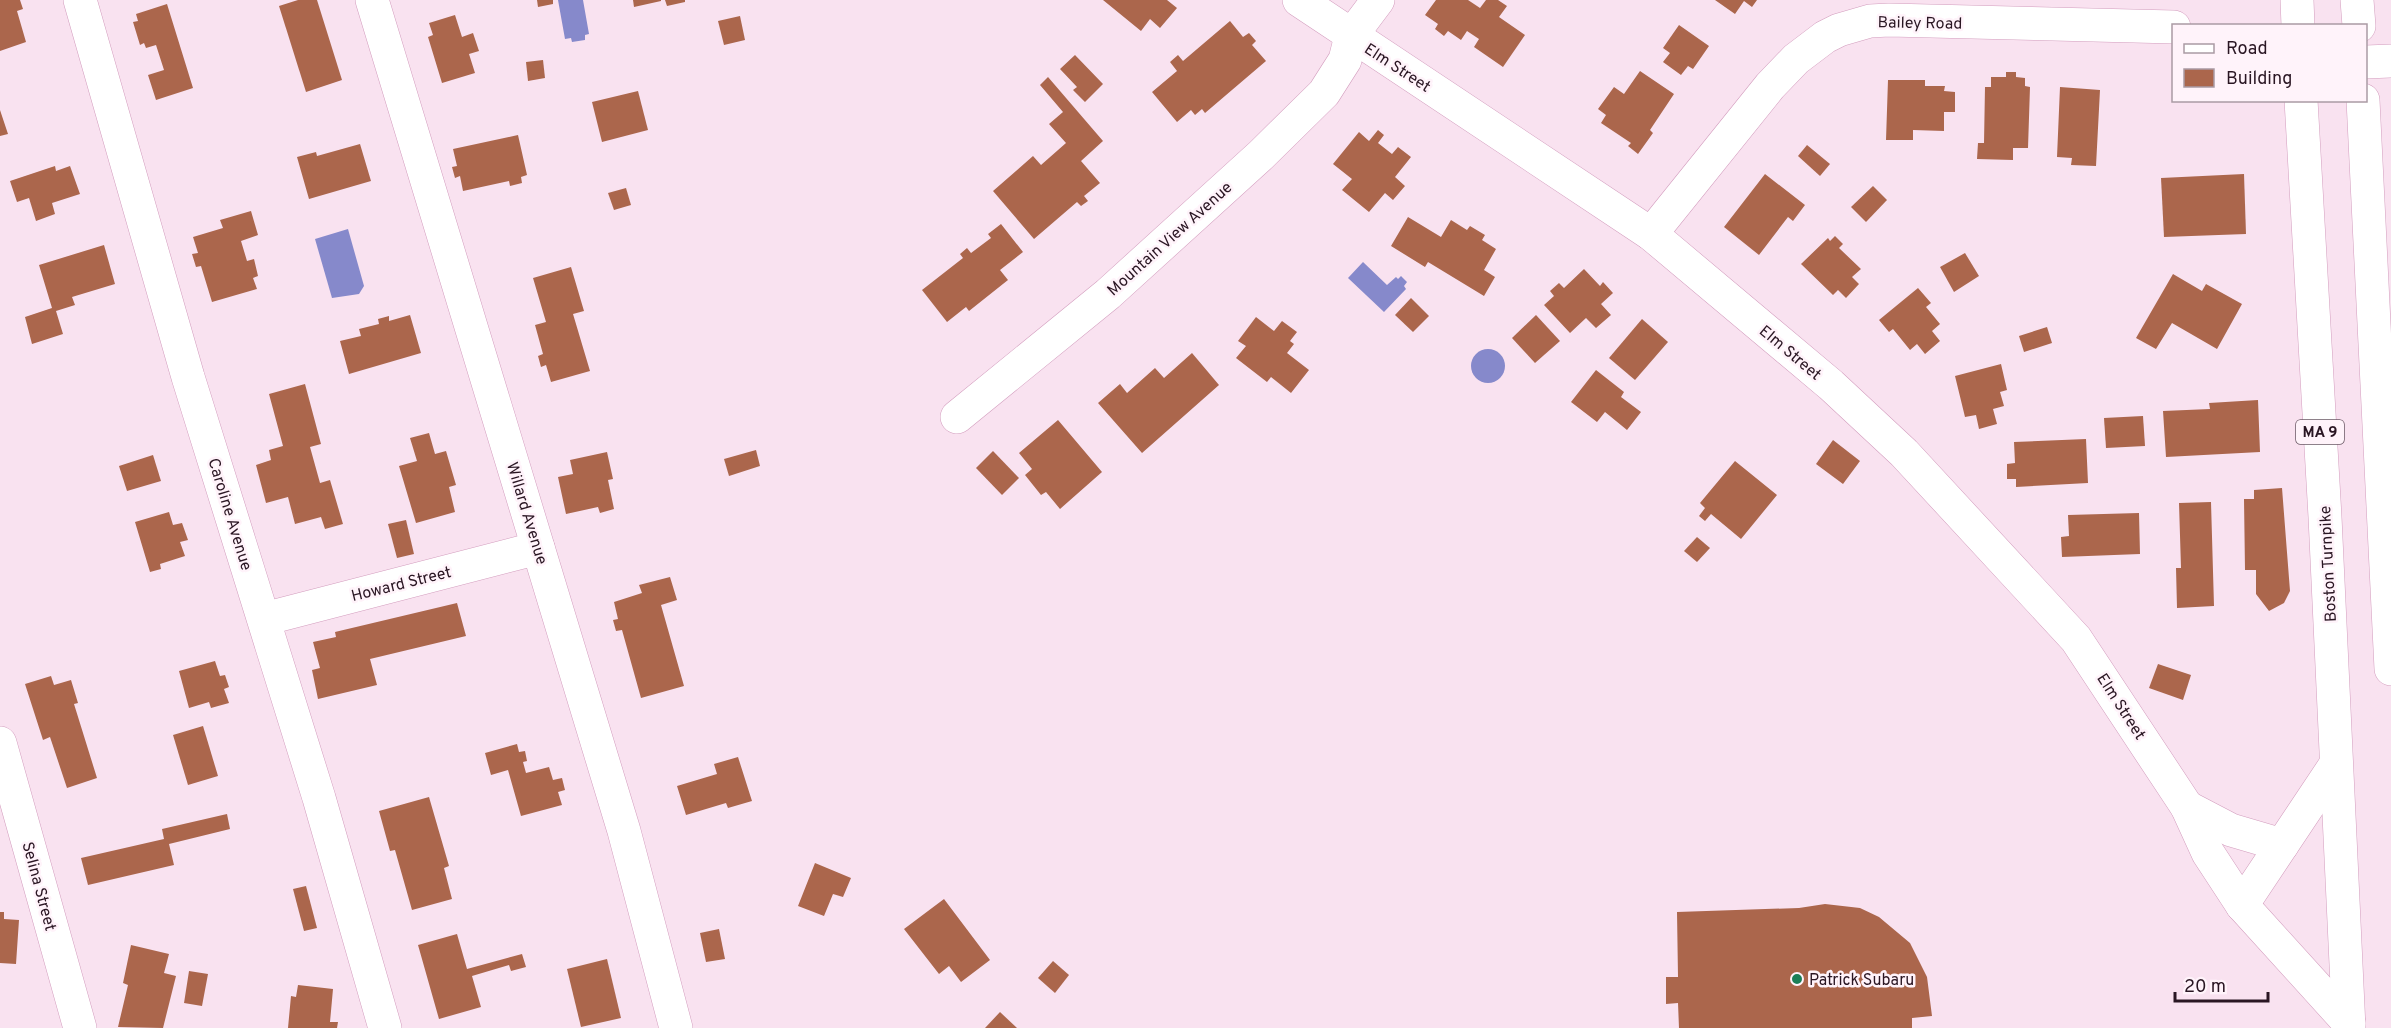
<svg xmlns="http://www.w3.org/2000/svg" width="2391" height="1028" font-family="Overpass,sans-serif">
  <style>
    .water { fill: #8689cb }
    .building { fill: #ab664c }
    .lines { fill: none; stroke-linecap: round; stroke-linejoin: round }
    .street-casing { stroke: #d39dbe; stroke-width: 34 }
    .highway-casing { stroke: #d39dbe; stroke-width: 34 }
    .street { stroke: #fff; stroke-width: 33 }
    .highway { stroke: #fff; stroke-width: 33 }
    .poi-dot { fill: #1b7f58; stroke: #fff3fa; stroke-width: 2 }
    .labels { text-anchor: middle; stroke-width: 5; stroke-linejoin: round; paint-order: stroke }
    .shield { fill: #fff3fa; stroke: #6a5864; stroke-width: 1.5 }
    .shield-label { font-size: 15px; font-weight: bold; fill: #2a1623 }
    .street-label { font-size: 16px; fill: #2a1623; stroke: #fff3fa }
    .poi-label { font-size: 16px; fill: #2a1623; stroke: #fff3fa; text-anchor: start }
  </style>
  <rect width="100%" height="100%" fill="#f9e2f0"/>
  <!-- water -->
  <g class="water">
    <path d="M558,0H583L589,34L585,35V40L572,42L571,38L565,39Z"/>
    <path d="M348,229L364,286L359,294L332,298L315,239Z"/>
    <path d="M1363,262L1387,285L1396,277L1398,279L1401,276L1407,282L1404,286L1406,289L1384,312L1348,278Z"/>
    <circle cx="1488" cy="366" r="17"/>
  </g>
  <!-- building -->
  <g class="building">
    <path d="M0,0H20L23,9L17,11L26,42L0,51Z"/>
    <path d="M298,0H317L342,80L306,92L279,6Z"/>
    <path d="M537,0H553V4L538,7Z"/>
    <path d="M633,0H661V1L634,7Z"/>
    <path d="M665,0H685V2L667,6Z"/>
    <path d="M1103,0H1167L1177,8L1160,28L1150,19L1141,31Z"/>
    <path d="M1436,0H1468L1480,8L1486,0H1498L1507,6L1499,17L1525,35L1503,67L1474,47L1479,39L1467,31L1461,40L1448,31L1444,36L1435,29L1438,24L1425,15Z"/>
    <path d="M1715,0H1757L1752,7L1744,1L1735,14Z"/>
    <path d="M167,4L193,88L156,100L148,75L164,70L156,45L146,48L144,43L140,45L133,22L138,21L136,14Z"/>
    <path d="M455,15L462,37L473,33L479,51L469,54L475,73L442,83L428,37L433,35L429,23Z"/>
    <path d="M740,16L745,40L724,45L718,21Z"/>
    <path d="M1230,21L1243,37L1249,33L1256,41L1252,45L1266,61L1205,113L1202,109L1195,115L1191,110L1177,122L1152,92L1177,71L1170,62L1178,55L1183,61Z"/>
    <path d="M1679,25L1709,46L1693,69L1688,66L1681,75L1663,62L1670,53L1663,48Z"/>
    <path d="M1075,55L1103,84L1085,102L1073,90L1077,87L1060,69Z"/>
    <path d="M543,60L545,78L528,81L526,62Z"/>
    <path d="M1640,71L1674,94L1650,130L1653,133L1638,154L1628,146L1631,143L1601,123L1606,115L1598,109L1614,87L1624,94Z"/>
    <path d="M2006,72H2016V77L2025,78V86L2030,87L2028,148H2013V160L1977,159L1978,143H1984L1985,87H1991V77H2006Z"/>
    <path d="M1048,77L1103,141L1081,161L1100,183L1084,196L1088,201L1081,206L1077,202L1034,239L993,191L1033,156L1041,165L1066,143L1049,124L1063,112L1040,85Z"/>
    <path d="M1888,80H1925V86H1945L1944,91L1955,92V112H1944V131L1913,130V140H1886Z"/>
    <path d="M2060,87L2100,90L2096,166L2071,165L2072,158L2057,157Z"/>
    <path d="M638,91L648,130L602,142L592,102Z"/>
    <path d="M0,110L8,134L0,136Z"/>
    <path d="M1378,130L1384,135L1378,143L1392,154L1398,147L1411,157L1395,177L1405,186L1393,200L1385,193L1369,212L1342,190L1352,179L1333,164L1359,132L1369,141Z"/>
    <path d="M518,135L527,175L521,177L522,183L510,186L509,181L463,191L460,176L455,178L452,167L457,166L453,149Z"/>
    <path d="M360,144L371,181L309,199L297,157L316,152L317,156Z"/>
    <path d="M1807,145L1830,164L1820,176L1798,156Z"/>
    <path d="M55,166L56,171L70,166L80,194L52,203L55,214L36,221L29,198L17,202L10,181Z"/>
    <path d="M1765,174L1805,205L1793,221L1788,217L1759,255L1724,227Z"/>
    <path d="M2244,174L2246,234L2164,237L2161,178Z"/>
    <path d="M1873,186L1887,200L1866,222L1851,207Z"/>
    <path d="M626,188L631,205L614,210L608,193Z"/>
    <path d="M251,211L258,235L241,241L247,261L254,259L258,276L253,278L257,289L212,302L201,266L196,267L192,254L198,253L193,237L223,228L220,220Z"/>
    <path d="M1408,217L1441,237L1451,220L1467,230L1470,226L1485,235L1482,240L1496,249L1484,270L1495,277L1484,296L1428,262L1425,267L1391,246Z"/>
    <path d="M1001,224L1023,252L1000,270L1008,280L969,311L966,307L947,322L922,290L963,258L960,254L967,248L971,253L991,238L988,234Z"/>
    <path d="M1835,236L1843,244L1839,248L1861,269L1852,277L1859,284L1846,298L1838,290L1833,295L1801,264L1828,238L1830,241Z"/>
    <path d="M104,245L115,284L72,297L75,305L56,311L63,334L32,344L25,317L52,308L39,265Z"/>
    <path d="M1965,253L1979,276L1954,292L1940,267Z"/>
    <path d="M571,267L584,311L573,314L590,371L551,382L546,365L541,367L538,356L543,354L535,325L546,322L533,278Z"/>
    <path d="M1584,269L1600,286L1603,282L1613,293L1601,304L1611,315L1596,328L1586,318L1570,333L1544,305L1554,296L1550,291L1559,283L1564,288Z"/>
    <path d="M2173,274L2202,291L2206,284L2242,304L2217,349L2172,323L2156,349L2136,338Z"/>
    <path d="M1918,288L1931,303L1926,307L1940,324L1932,331L1940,341L1925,354L1917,344L1910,350L1893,329L1889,332L1879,320Z"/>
    <path d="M1411,298L1429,316L1413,332L1395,315Z"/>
    <path d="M410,315L421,353L349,374L340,341L361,336L359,329L379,324L378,319L389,316V321Z"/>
    <path d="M1536,315L1560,341L1535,363L1512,338Z"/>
    <path d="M1256,317L1274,331L1282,321L1297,332L1290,341L1294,344L1287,353L1309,370L1291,393L1271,377L1267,382L1236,358L1246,346L1238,341Z"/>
    <path d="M1642,319L1668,342L1635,380L1609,358Z"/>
    <path d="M2047,327L2052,343L2024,352L2019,336Z"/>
    <path d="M1192,353L1219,385L1142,453L1098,403L1120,384L1127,393L1155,368L1164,378Z"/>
    <path d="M2001,364L2007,390L2000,392L2004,406L1993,409L1997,424L1979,429L1976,415L1965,417L1955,376Z"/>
    <path d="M1596,370L1624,392L1621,397L1641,412L1627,430L1605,412L1597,422L1571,402Z"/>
    <path d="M305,384L321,444L310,447L320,483L330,480L343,524L325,529L321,517L295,524L288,497L266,503L256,465L271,460L269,450L283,446L269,394Z"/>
    <path d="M2258,400L2260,452L2166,457L2163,411L2210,409L2209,403Z"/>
    <path d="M2143,416L2145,446L2106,448L2104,418Z"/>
    <path d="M1058,420L1102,472L1060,509L1046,492L1041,495L1025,475L1032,469L1019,453Z"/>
    <path d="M429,433L435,454L446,451L456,485L449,487L455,512L416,523L399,466L417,461L410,438Z"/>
    <path d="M2086,439L2088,483L2016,487V479H2007V464L2015,463L2014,442Z"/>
    <path d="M1833,440L1860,461L1843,484L1816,464Z"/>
    <path d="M756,450L760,466L729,476L724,459Z"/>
    <path d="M993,451L1019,478L1002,495L976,468Z"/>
    <path d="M607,452L613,479L608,480L614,509L600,513L598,507L566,514L558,477L573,474L570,460Z"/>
    <path d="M153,455L161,481L127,491L119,466Z"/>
    <path d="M1735,461L1777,495L1741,539L1711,514L1705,521L1699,516L1705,508L1700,503Z"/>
    <path d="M2282,488L2290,591L2284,603L2269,611L2256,594V570H2245L2244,499H2254V490Z"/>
    <path d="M2211,502L2214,606L2177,608L2176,568H2181L2179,503Z"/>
    <path d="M169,512L173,525L182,523L188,540L180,542L185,556L160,564L161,569L150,572L135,522Z"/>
    <path d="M2139,513L2140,554L2062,557L2061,537L2069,536L2068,515Z"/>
    <path d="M406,520L414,554L397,558L388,524Z"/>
    <path d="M1697,537L1710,548L1697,562L1684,551Z"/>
    <path d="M670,577L677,600L661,605L684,686L641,698L622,630L616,631L613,620L618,619L614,602L642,593L639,585Z"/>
    <path d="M457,603L466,636L370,659L377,685L318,699L312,670L320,668L313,642L336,637L335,632Z"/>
    <path d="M215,661L220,676L225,675L229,687L224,689L229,703L211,708L209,702L189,708L179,671Z"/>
    <path d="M2158,664L2191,675L2183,700L2149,688Z"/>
    <path d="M51,676L54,685L71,680L78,703L74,704L97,778L67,788L50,737L43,740L25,684Z"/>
    <path d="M203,726L218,776L188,785L173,735Z"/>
    <path d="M517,744L519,752L525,751L527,761L523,762L526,773L549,767L553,780L562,778L565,790L558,792L562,805L521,816L508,770L491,775L485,753Z"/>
    <path d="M738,757L752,801L728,808L726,803L686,815L677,786L717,774L714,764Z"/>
    <path d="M429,797L449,866L444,868L452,899L412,910L395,850L390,851L379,811Z"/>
    <path d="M227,814L230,829L169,844L174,865L88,885L81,858L164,839L162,829Z"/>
    <path d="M815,863L851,878L843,897L833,894L824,916L798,906Z"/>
    <path d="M306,886L317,928L304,931L293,889Z"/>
    <path d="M944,899L990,960L961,982L949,966L939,974L904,929Z"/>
    <path d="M1825,904L1860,908L1879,917L1910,943L1927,977L1932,1016L1912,1018V1028H1679L1678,1003L1666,1004V977H1678L1677,912L1799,908Z"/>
    <path d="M0,912H4V919L19,920L16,964L0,963Z"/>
    <path d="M719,929L725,959L706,962L700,933Z"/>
    <path d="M457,934L467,969L522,954L526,967L511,971L509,965L472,976L481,1007L439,1019L418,945Z"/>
    <path d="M131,945L169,954L164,973L176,976L163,1028L118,1027L128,985L123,983Z"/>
    <path d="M607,959L621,1018L581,1027L567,969Z"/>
    <path d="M1053,961L1069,975L1055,993L1038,978Z"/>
    <path d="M189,971L208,974L202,1006L184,1003Z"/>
    <path d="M298,985L333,989L330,1022H338L337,1028H288L291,996L296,997Z"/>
    <path d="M1000,1012L1017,1028H985Z"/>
  </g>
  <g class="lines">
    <!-- street casing -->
    <g class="street-casing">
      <g id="street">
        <path d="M80,0L188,377L319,798L385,1028"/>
        <path d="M372,0L624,831L676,1028"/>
        <path d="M1299,0L1651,234L1831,385L1904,453L2076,639L2187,807L2208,853L2242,905L2349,1023"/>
        <path d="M2366,62L2391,61"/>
        <path d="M1651,234L1770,86L1796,59L1825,37L1839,30L1870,21L1889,20L2174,27"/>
        <path d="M957,417L1108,294L1261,155L1324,93L1345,60L1351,36L1378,0"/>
        <path d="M264,619L538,548"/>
        <path d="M0,743L80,1028"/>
        <path d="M2187,807L2231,830L2282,845"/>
        <path d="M2242,905L2336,764"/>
      </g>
    </g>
    <!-- highway casing -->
    <g class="highway-casing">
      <g id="highway">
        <path d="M2297,0L2298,26"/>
        <path d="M2357,0L2359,26"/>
        <path d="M2301,100L2325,517L2349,1028"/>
        <path d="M2363,100L2391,669"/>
      </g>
    </g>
    <!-- street -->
    <use href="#street" class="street"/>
    <!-- highway -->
    <use href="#highway" class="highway"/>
  </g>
  <!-- markers -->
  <circle class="poi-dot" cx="1797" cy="979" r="6"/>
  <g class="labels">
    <!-- shield labels -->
    <rect class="shield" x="2296" y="420" width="48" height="24" rx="4.5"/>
    <g class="shield-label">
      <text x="2320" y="437">MA 9</text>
    </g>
    <!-- street labels -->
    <g class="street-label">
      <text transform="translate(1920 22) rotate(1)" y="6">Bailey Road</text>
      <text transform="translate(1398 67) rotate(33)" y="6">Elm Street</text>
      <text transform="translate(1169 238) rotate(-42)" y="6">Mountain View Avenue</text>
      <text transform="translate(1791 352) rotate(40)" y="6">Elm Street</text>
      <text transform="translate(528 513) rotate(73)" y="6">Willard Avenue</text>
      <text transform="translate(231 514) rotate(73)" y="6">Caroline Avenue</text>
      <text transform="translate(2327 564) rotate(-93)" y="6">Boston Turnpike</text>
      <text transform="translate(401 583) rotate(-14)" y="6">Howard Street</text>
      <text transform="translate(2122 706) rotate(57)" y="6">Elm Street</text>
      <text transform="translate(40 886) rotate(75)" y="6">Selina Street</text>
    </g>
    <!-- poi labels -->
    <g class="poi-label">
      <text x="1809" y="985">Patrick Subaru</text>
    </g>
  </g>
  <!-- legend -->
  <rect x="2172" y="24" width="195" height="78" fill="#fff3fa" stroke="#aa9ba4" stroke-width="1.5"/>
  <rect x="2184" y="44" width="30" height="9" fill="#ffffff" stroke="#aa9ba4" stroke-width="1.5"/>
  <text x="2226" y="54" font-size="18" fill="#2a1623">Road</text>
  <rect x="2184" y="69" width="30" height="18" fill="#ab664c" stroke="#aa9ba4" stroke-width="1.5"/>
  <text x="2226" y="84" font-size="18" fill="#2a1623">Building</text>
  <!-- scale -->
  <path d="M2175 992v9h93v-9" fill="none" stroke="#2a1623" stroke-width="3"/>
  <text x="2184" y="992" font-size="18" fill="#2a1623" stroke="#fff3fa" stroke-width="4.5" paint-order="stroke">20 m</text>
</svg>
